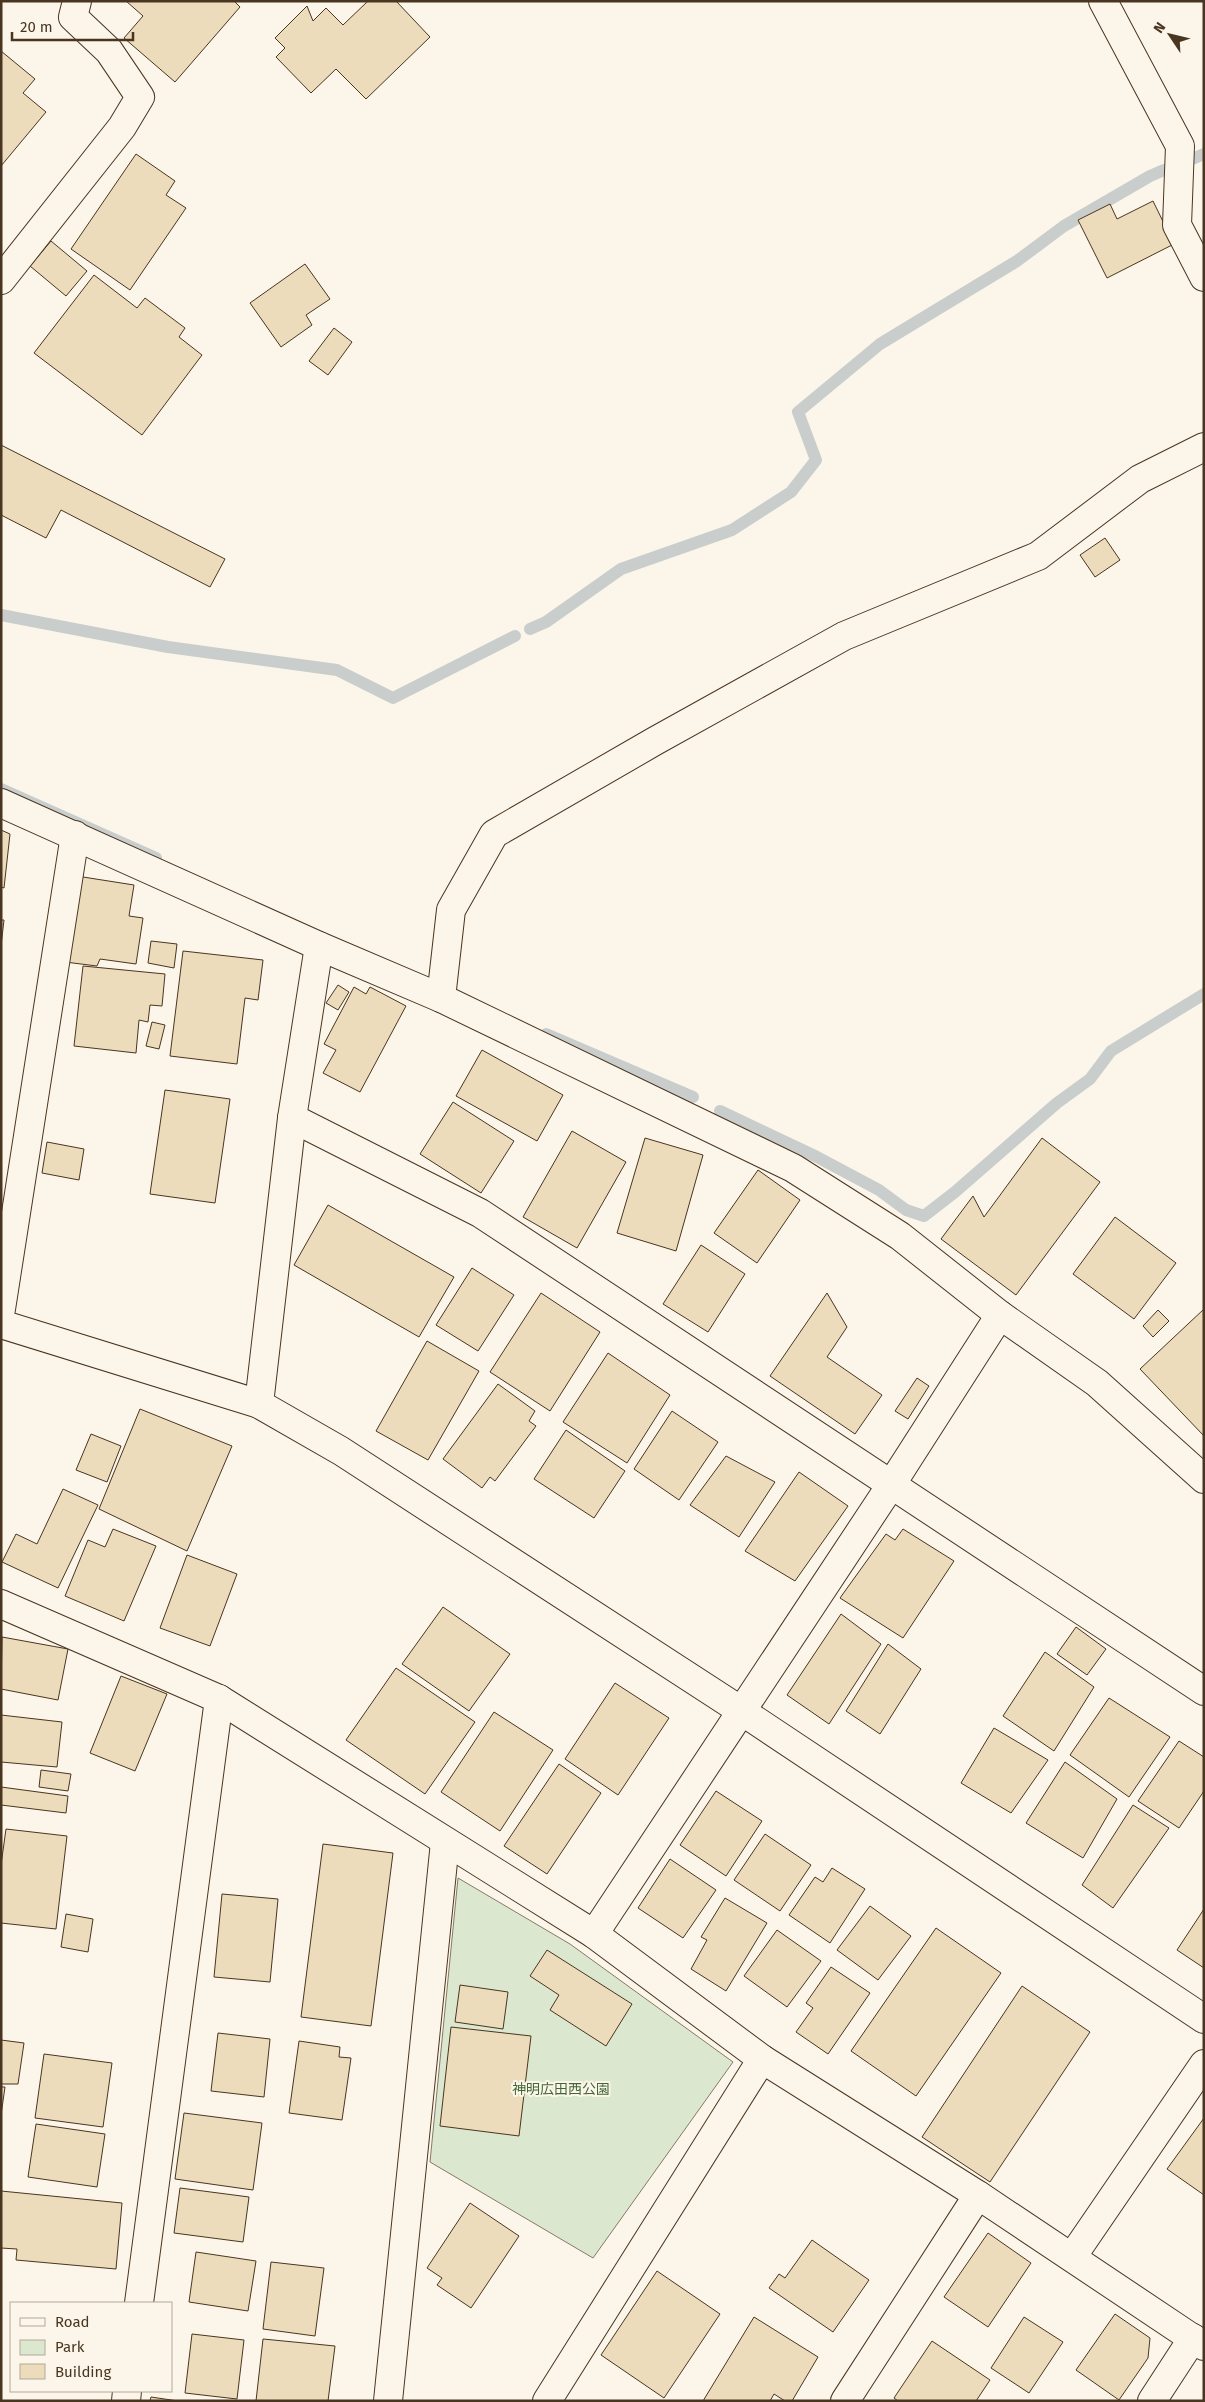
<svg xmlns="http://www.w3.org/2000/svg" width="1205" height="2402" font-family="'Fira Sans','Noto Sans JP',sans-serif">
  <style>
    .green { fill: #dce7d0; stroke: #887966 }
    .lines { fill: none; stroke-linecap: round; stroke-linejoin: round }
    .stream { stroke: #c9cecd; stroke-width: 12 }
    .building { fill: #ecdcbc; stroke: #4a3520 }
    .minor-casing { stroke: #4a3520; stroke-width: 30 }
    .tertiary-casing { stroke: #4a3520; stroke-width: 30 }
    .minor { stroke: #fbf6e9; stroke-width: 28 }
    .tertiary { stroke: #fbf6e9; stroke-width: 28 }
    .labels { text-anchor: middle; stroke-width: 4; stroke-linejoin: round; paint-order: stroke }
    .park-label { font-size: 14px; fill: #436837; stroke: #fbf6e9 }
  </style>
  <rect width="100%" height="100%" fill="#fbf6e9"/>
  <!-- green -->
  <path class="green" d="M458,1878L570,1944L733,2062L593,2258L430,2162Z"/>
  <g class="lines">
    <!-- stream -->
    <g class="stream">
      <path d="M1190,160L1204,154"/>
      <path d="M1,615L168,647L337,670L393,698L515,636"/>
      <path d="M530,629L546,622L621,569L732,530L791,492L816,460L798,412L880,344L1017,261L1064,226L1150,176L1164,170"/>
      <path d="M1,789L156,858"/>
      <path d="M546,1034L693,1097"/>
      <path d="M720,1111L817,1157L879,1190L906,1210L924,1216L955,1192L1057,1103L1090,1079L1111,1051L1204,994"/>
    </g>
  </g>
  <!-- building -->
  <g class="building">
    <path d="M126,1H234L240,7L175,82L124,38L143,16Z"/>
    <path d="M368,1H396L430,37L366,99L336,69L311,93L276,57L285,48L275,38L307,6L313,21L326,8L343,25Z"/>
    <path d="M1,51L35,79L23,93L46,112L1,166Z"/>
    <path d="M136,154L175,181L166,195L186,208L130,290L71,249Z"/>
    <path d="M1153,201L1174,244L1107,278L1078,220L1110,204L1117,219Z"/>
    <path d="M51,241L87,271L66,296L30,266Z"/>
    <path d="M305,264L330,299L306,315L312,325L281,347L250,303Z"/>
    <path d="M94,275L137,308L145,298L185,328L179,337L202,355L142,435L34,353Z"/>
    <path d="M334,328L352,342L328,375L309,361Z"/>
    <path d="M1,445L225,559L210,587L61,510L46,538L1,515Z"/>
    <path d="M1105,538L1120,560L1095,577L1080,555Z"/>
    <path d="M1,830L10,834L4,888L1,887Z"/>
    <path d="M83,877L134,885L129,916L143,918L136,964L100,959L97,966L65,962L73,894Z"/>
    <path d="M1,920H4L1,946Z"/>
    <path d="M151,941L177,944L174,968L148,963Z"/>
    <path d="M183,951L263,960L258,1000L245,998L237,1064L170,1056Z"/>
    <path d="M83,966L165,974L162,1006L150,1005L148,1022L139,1020L136,1053L74,1046Z"/>
    <path d="M338,985L349,992L338,1010L326,1003Z"/>
    <path d="M354,987L366,994L370,987L406,1006L360,1092L323,1073L336,1050L324,1044Z"/>
    <path d="M152,1022L165,1025L159,1049L146,1046Z"/>
    <path d="M482,1050L563,1095L537,1141L456,1096Z"/>
    <path d="M165,1090L230,1099L215,1203L150,1194Z"/>
    <path d="M453,1102L514,1141L481,1193L420,1154Z"/>
    <path d="M572,1131L626,1162L577,1248L523,1217Z"/>
    <path d="M645,1138L703,1155L676,1251L617,1233Z"/>
    <path d="M1042,1138L1100,1182L1016,1295L941,1239L973,1196L984,1217Z"/>
    <path d="M47,1142L84,1149L79,1180L42,1173Z"/>
    <path d="M758,1170L800,1200L757,1263L714,1233Z"/>
    <path d="M328,1205L454,1277L419,1337L294,1265Z"/>
    <path d="M1115,1217L1176,1263L1134,1319L1073,1274Z"/>
    <path d="M701,1245L745,1274L708,1332L663,1304Z"/>
    <path d="M472,1268L514,1295L478,1351L436,1325Z"/>
    <path d="M541,1293L600,1332L550,1411L490,1372Z"/>
    <path d="M827,1293L847,1327L827,1357L882,1395L855,1434L770,1376Z"/>
    <path d="M1204,1309V1436L1140,1369Z"/>
    <path d="M1158,1310L1169,1321L1153,1337L1143,1326Z"/>
    <path d="M427,1341L479,1371L428,1460L376,1431Z"/>
    <path d="M608,1353L670,1395L627,1463L563,1422Z"/>
    <path d="M917,1378L929,1386L908,1419L895,1411Z"/>
    <path d="M498,1384L535,1411L529,1421L536,1426L495,1481L490,1477L482,1488L443,1459Z"/>
    <path d="M140,1409L232,1446L187,1551L99,1509Z"/>
    <path d="M672,1411L718,1442L679,1500L634,1469Z"/>
    <path d="M566,1430L625,1471L594,1518L534,1479Z"/>
    <path d="M91,1434L121,1446L107,1482L76,1470Z"/>
    <path d="M726,1456L775,1482L739,1537L690,1505Z"/>
    <path d="M799,1472L848,1506L795,1581L745,1551Z"/>
    <path d="M63,1489L98,1505L58,1588L2,1562L16,1534L37,1544Z"/>
    <path d="M113,1529L156,1546L124,1621L65,1596L88,1540L105,1547Z"/>
    <path d="M903,1529L954,1561L903,1638L840,1598L886,1534L895,1540Z"/>
    <path d="M187,1555L237,1574L210,1646L160,1628Z"/>
    <path d="M443,1607L510,1654L469,1711L402,1664Z"/>
    <path d="M841,1614L881,1644L829,1724L787,1695Z"/>
    <path d="M1076,1627L1106,1649L1087,1675L1057,1654Z"/>
    <path d="M2,1637L68,1649L58,1700L1,1689Z"/>
    <path d="M888,1644L921,1669L880,1734L846,1711Z"/>
    <path d="M1045,1652L1094,1687L1054,1751L1003,1716Z"/>
    <path d="M396,1668L475,1722L425,1794L346,1740Z"/>
    <path d="M121,1676L167,1694L135,1771L90,1753Z"/>
    <path d="M615,1683L669,1718L618,1795L565,1759Z"/>
    <path d="M1109,1698L1170,1737L1129,1797L1070,1755Z"/>
    <path d="M494,1712L553,1750L500,1831L441,1792Z"/>
    <path d="M1,1715L62,1722L57,1767L1,1762Z"/>
    <path d="M994,1728L1048,1760L1011,1813L961,1783Z"/>
    <path d="M1179,1741L1204,1757V1791L1179,1828L1138,1801Z"/>
    <path d="M1065,1762L1117,1799L1083,1858L1026,1823Z"/>
    <path d="M559,1764L601,1793L547,1874L504,1846Z"/>
    <path d="M41,1770L71,1774L68,1791L39,1787Z"/>
    <path d="M1,1787L68,1796L66,1813L1,1805Z"/>
    <path d="M716,1791L762,1821L726,1876L680,1845Z"/>
    <path d="M1133,1805L1169,1828L1113,1908L1082,1885Z"/>
    <path d="M6,1829L67,1836L56,1929L1,1923V1865Z"/>
    <path d="M765,1834L811,1865L780,1911L734,1880Z"/>
    <path d="M323,1844L393,1853L371,2026L301,2017Z"/>
    <path d="M670,1859L716,1890L683,1938L638,1908Z"/>
    <path d="M832,1868L865,1889L830,1943L789,1915L815,1877L823,1882Z"/>
    <path d="M222,1894L278,1899L270,1982L214,1977Z"/>
    <path d="M725,1898L767,1923L726,1991L691,1969L707,1940L701,1937Z"/>
    <path d="M870,1906L911,1936L878,1980L837,1950Z"/>
    <path d="M1204,1909V1968L1177,1950Z"/>
    <path d="M66,1914L93,1919L88,1952L61,1947Z"/>
    <path d="M936,1928L1001,1973L916,2096L851,2051Z"/>
    <path d="M777,1930L821,1961L787,2007L744,1976Z"/>
    <path d="M547,1950L632,2004L606,2046L550,2010L559,1995L530,1976Z"/>
    <path d="M831,1967L870,1993L828,2054L796,2032L813,2008L806,2003Z"/>
    <path d="M460,1985L508,1992L503,2029L455,2022Z"/>
    <path d="M1022,1986L1090,2032L990,2182L922,2137Z"/>
    <path d="M451,2027L531,2036L519,2136L440,2126Z"/>
    <path d="M218,2033L270,2039L264,2097L211,2091Z"/>
    <path d="M1,2040L24,2043L18,2084H1Z"/>
    <path d="M299,2041L340,2047L339,2057L351,2058L342,2120L289,2113Z"/>
    <path d="M44,2054L112,2063L103,2127L35,2118Z"/>
    <path d="M1,2087H5L1,2115Z"/>
    <path d="M184,2113L262,2123L253,2190L175,2179Z"/>
    <path d="M1204,2118V2195L1167,2169Z"/>
    <path d="M36,2124L105,2134L97,2187L28,2177Z"/>
    <path d="M180,2188L249,2197L243,2242L174,2233Z"/>
    <path d="M1,2191L122,2203L116,2269L16,2260L17,2249L1,2248Z"/>
    <path d="M470,2203L519,2236L471,2308L437,2285L442,2278L427,2268Z"/>
    <path d="M988,2233L1031,2263L988,2327L944,2297Z"/>
    <path d="M812,2240L869,2280L833,2332L769,2288L779,2274L785,2278Z"/>
    <path d="M196,2252L256,2261L248,2311L189,2302Z"/>
    <path d="M271,2262L324,2268L315,2336L263,2329Z"/>
    <path d="M657,2271L720,2314L664,2398L601,2355Z"/>
    <path d="M1115,2314L1150,2338L1148,2358L1119,2400L1076,2370Z"/>
    <path d="M754,2317L818,2357L792,2401H785L774,2394L770,2401H703Z"/>
    <path d="M1024,2317L1063,2342L1029,2393L991,2368Z"/>
    <path d="M192,2334L244,2340L237,2399L185,2393Z"/>
    <path d="M263,2339L335,2346L328,2401H256Z"/>
    <path d="M932,2341L990,2380L976,2401H898L894,2398Z"/>
    <path d="M151,2397L178,2401H150Z"/>
  </g>
  <g class="lines">
    <!-- minor casing -->
    <g class="minor-casing">
      <g id="minor">
        <path d="M1103,1L1180,146L1177,225L1204,277"/>
        <path d="M1,280L122,127L140,97L109,51L73,17L77,1"/>
        <path d="M1,803L319,946L441,998L793,1168L900,1236L1000,1315L1097,1383L1204,1479"/>
        <path d="M441,998L451,910L494,834L655,741L844,636L1038,556L1140,479L1204,447"/>
        <path d="M292,1118L480,1213L1204,1691"/>
        <path d="M1,1309L75,835"/>
        <path d="M259,1404L292,1118L319,946"/>
        <path d="M1,1604L219,1699L594,1934L762,2059L978,2195L1204,2346"/>
        <path d="M594,1934L891,1485L1000,1315"/>
        <path d="M1072,2257L1204,2064"/>
        <path d="M139,2303L219,1699"/>
        <path d="M126,2401L127,2391"/>
        <path d="M388,2401L445,1842"/>
        <path d="M547,2401L762,2059"/>
        <path d="M845,2401L978,2195"/>
        <path d="M1152,2401L1193,2338"/>
      </g>
    </g>
    <!-- tertiary casing -->
    <g class="tertiary-casing">
      <path id="tertiary" d="M1,1324L259,1404L341,1451L740,1710L1204,2019"/>
    </g>
    <!-- minor -->
    <use href="#minor" class="minor"/>
    <!-- tertiary -->
    <use href="#tertiary" class="tertiary"/>
  </g>
  <g class="labels">
    <!-- park labels -->
    <g class="park-label">
      <text x="561" y="2094">神明広田西公園</text>
    </g>
  </g>
  <!-- border -->
  <rect width="1205" height="2402" fill="none" stroke="#4a3520" stroke-width="5"/>
  <!-- legend -->
  <rect x="10" y="2302" width="162" height="90" fill="#fbf6e9" stroke="#b4a999"/>
  <rect x="20" y="2318" width="25" height="8" fill="#fbf6e9" stroke="#b4a999"/>
  <text x="55" y="2327" font-size="15" fill="#4a3520">Road</text>
  <rect x="20" y="2340" width="25" height="15" fill="#dce7d0" stroke="#b4a999"/>
  <text x="55" y="2352" font-size="15" fill="#4a3520">Park</text>
  <rect x="20" y="2364" width="25" height="15" fill="#ecdcbc" stroke="#b4a999"/>
  <text x="55" y="2377" font-size="15" fill="#4a3520">Building</text>
  <!-- north arrow -->
  <g transform="translate(1170 35) rotate(305)" stroke="#fbf6e9" stroke-width="4" paint-order="stroke">
  <path d="M0-4L9 19L0 12L-9 19Z" fill="#4a3520"/>
  <text y="-8" font-size="14" font-weight="bold" text-anchor="middle" fill="#4a3520">N</text>
  </g>
  <!-- scale -->
  <path d="M12 32v8h121v-8" fill="none" stroke="#4a3520" stroke-width="2.5"/>
  <text x="20" y="32" font-size="15" fill="#4a3520" stroke="#fbf6e9" stroke-width="4" paint-order="stroke">20 m</text>
</svg>
